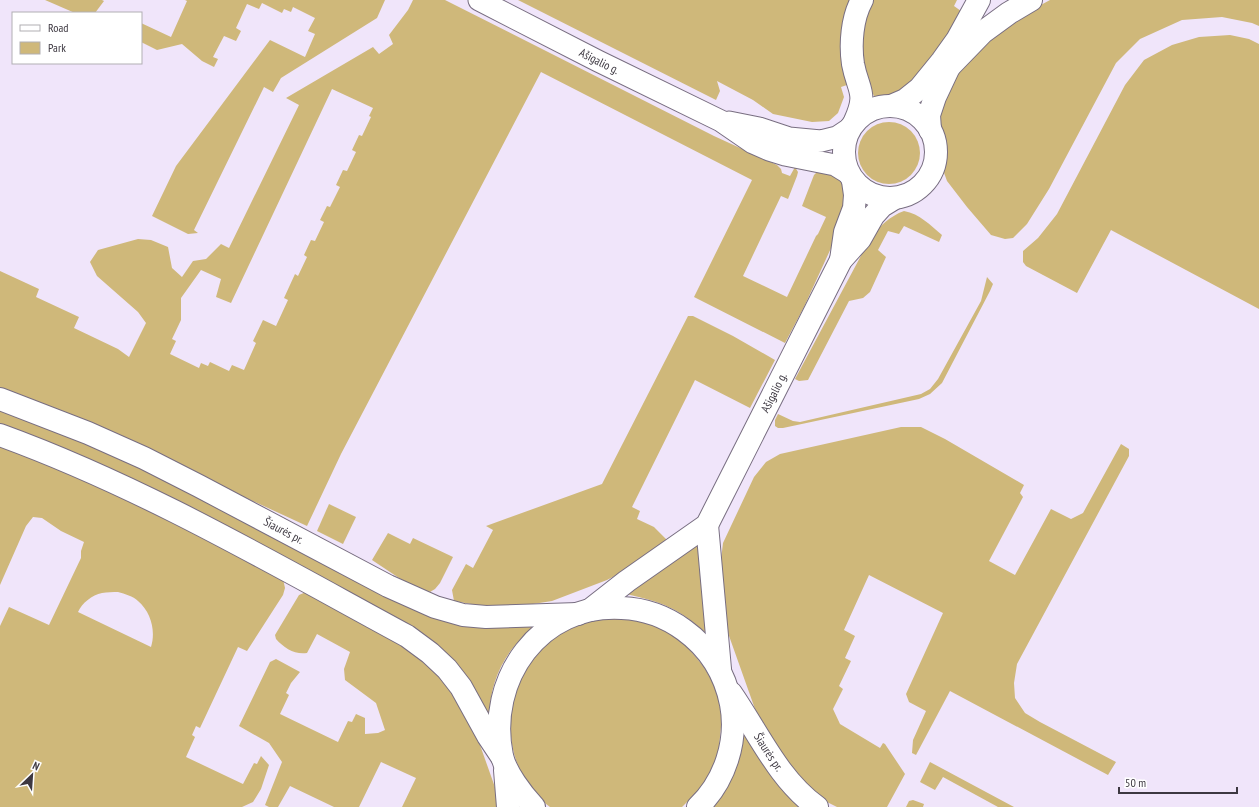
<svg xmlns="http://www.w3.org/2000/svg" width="1259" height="807" font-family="'PT Sans Narrow',sans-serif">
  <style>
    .green { fill: #cfb87a; fill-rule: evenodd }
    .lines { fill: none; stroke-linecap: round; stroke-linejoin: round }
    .minor-casing { stroke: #786e81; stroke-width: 23 }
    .major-casing { stroke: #786e81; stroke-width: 24 }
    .highway-casing { stroke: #786e81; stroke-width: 24 }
    .minor { stroke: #fff; stroke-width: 21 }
    .major { stroke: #fff; stroke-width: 22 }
    .highway { stroke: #fff; stroke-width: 22 }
    .labels { text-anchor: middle; stroke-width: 3.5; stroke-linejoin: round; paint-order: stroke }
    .street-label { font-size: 12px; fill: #3d3841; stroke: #fff }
  </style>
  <rect width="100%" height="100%" fill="#f0e5fa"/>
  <!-- green -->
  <g class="green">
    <path d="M45,0H102L104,1L95,13H75Z"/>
    <path d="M185,0H385L377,18L281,78L273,92L264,87L194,230L198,233L188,234L152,216L176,166L270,40L305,57L315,34L308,31L315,18L293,7L291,12L284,9L282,13L262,3L259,9L247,4L236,28L241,31L236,41L224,36L213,57L218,59L214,67L202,61L182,44L157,50L141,42V23L171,37L187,1Z"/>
    <path d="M413,0H445L714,136L777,165L781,169L782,173L790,176L795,167L798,172L797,176L788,199L781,196L743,276L787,297L816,236L818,234L826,217L802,206L814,175L818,171L840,177L845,187L848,199L837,235L804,307L785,343L694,297L752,180L541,72L341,454L307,526L242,496L95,424L0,389V271L39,289L36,297L79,317L74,328L118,349L129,357L146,323L138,312L97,276L90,262L98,250L138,239L151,240L168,247L172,268L182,277L193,261L206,259L221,244L229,248L299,105L286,98L373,47L379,54L393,44L389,35L408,10ZM332,89L373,108L369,116L371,117L362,136L359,135L352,150L356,152L347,171L343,170L336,185L340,187L330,207L327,206L320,220L324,222L315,241L311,240L304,255L307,257L298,276L295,274L284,298L288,300L276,326L263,320L253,341L256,343L244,370L232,365L229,371L210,362L208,366L201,363L199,368L170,354L176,341L172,339L181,320V298L201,270L221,279L216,297L231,303Z"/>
    <path d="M518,0H851L850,84L841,87L844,97L838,113L829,121L812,122L773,114L753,100L717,81L720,91L716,100Z"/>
    <path d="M872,0H957L954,6L961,11C951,29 916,92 896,96C890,98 881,97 875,98C871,90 867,82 865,74C858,48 862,24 872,0Z"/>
    <path d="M1050,0H1259V26L1252,23L1222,17L1182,20L1140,39L1116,63L1049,189L1027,224L1013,238L1005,239L991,235L967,207L947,181L943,170L946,158L945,142L938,116L956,76L983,45L1017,18Z"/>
    <path d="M1230,35L1249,39L1259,44V309L1111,230L1077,293L1026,266L1023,262V251L1038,238L1057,214L1125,85L1144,60L1172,45L1199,37Z"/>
    <circle cx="889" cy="153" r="31"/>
    <path d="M904,211C920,214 930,225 942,235L939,242L904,226L899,234L888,231L878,250L886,257L870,292L863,298L849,301L808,380L799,381L795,379L871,237C880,226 890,216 904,211Z"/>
    <path d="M987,277L993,284L990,291L942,383L930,394L919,399L783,428H778L775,426V420L778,414L793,421L800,422L921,394L930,389L938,379L981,301Z"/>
    <path d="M688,316H693L733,336L775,360L750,408L695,380L632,507L640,511L637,519L654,527L667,540L636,565L607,580L552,601L520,606L488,607L454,601L452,590L466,564L473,568L493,530L486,526L602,484Z"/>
    <path d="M0,408L136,465L411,606L535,624C528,632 519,640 512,649C497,668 490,692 489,716L450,659L0,425Z"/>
    <path d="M901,427H921L945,439L1024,485L1020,493L1023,497L989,561L1015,575L1051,509L1071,519L1083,513L1121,444L1129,449V456L1017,664L1014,683L1015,698L1025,713L1040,722L1116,762L1108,775L950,691L916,755L912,753L913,740L926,711L909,702L906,694L943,613L869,575L844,630L855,636L845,658L851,661L839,686L843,689L833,709L840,724L880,748L883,743L885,744L905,774L887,807H837L827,802L803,783L771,740L755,709L728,633L719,576L723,543L754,477L766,462L780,454Z"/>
    <path d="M0,445L161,514L283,579L285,588L283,595L247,651L238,647L200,728L196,726L192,735L195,737L186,757L243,784L254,763L257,764L261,756L269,765L261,789L253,802L242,807H0V626L9,607L49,625L81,558V551L84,542L61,531L42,518L33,517L26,526L0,585ZM118,592C125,594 133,596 138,601C151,612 156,631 151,647L78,612C82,603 92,595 102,593C107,592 113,592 118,592Z"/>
    <path d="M329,504L356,517L343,544L317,531Z"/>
    <path d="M388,533L410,544L413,538L453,557L440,583L435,589L430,592L408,584L372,560Z"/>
    <path d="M700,539L706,633C678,608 662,602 626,594Z"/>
    <path d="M306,592L395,640L430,664L450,689L466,714L480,745L502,807H402L416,778L381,762L359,807H334L290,786L278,807H269L265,805L282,762L269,743L239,726L270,662L276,659L300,672L291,683L286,693L289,695L280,714L338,742L348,721L352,722L356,714L365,718V734L378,733L385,730L376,703L345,680L344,669L350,652L317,634L307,653C295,655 284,648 276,639L275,635L299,595Z"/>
    <path d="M599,618H629L660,626L686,645L704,667L716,688L722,717L719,747L714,769L697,792L682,807H550C504,774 499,706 531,662C535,657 538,651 542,647C558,632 578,623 599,618Z"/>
    <path d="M742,729L801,807H712Z"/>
    <path d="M930,762L1014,807H998L943,777L935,790L920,782Z"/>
    <path d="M913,800L924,804L923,807H906L909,801Z"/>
  </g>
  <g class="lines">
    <!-- minor casing -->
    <g class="minor-casing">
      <g id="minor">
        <path id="s1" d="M479,0L598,61L721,121L753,143L769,150L785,155L835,165L848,173"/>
        <path d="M729,122L759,128L789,138L821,141L837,137L849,129"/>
      </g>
    </g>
    <!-- major casing -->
    <g class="major-casing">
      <g id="major">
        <circle cx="890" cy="152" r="46"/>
        <path d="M891,106L905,100L920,88L942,61L957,40L979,0"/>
        <path d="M930,130L929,115L935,97L951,63"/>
        <path d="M841,260L845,232L854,208L855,195L853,181"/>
        <path id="s2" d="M0,399L88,433L144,458L199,486L388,586L435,607L463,615L486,617L578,614"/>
        <path d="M0,435C143,487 274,564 407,636L430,653L447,669L461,687L488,736L502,757"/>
        <path d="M707,525L720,669"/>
        <path id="s3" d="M590,610L627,581L707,525L841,260L860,239L873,216L882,206L895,198"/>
        <path id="s4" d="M731,693C758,732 778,779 817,807"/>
        <path d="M505,770L508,807"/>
        <path d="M534,807C522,794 506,773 502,756C486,679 540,603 622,608C645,609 665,616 684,630C709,648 725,674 731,704C738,741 725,781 698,807"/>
      </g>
    </g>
    <!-- highway casing -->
    <g class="highway-casing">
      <g id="highway">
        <path d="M950,66L983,32L1009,13L1031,0"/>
        <path d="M855,121C868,92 858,91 853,64C850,44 852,18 862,0"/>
      </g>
    </g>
    <!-- minor -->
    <use href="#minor" class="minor"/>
    <!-- major -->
    <use href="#major" class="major"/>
    <!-- highway -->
    <use href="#highway" class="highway"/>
  </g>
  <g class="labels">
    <!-- street labels -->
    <g class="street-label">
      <text dy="4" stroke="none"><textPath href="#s1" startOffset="135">Ašigalio g.</textPath></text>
      <text dy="4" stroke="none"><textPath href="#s3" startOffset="293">Ašigalio g.</textPath></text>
      <text dy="4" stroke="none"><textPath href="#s2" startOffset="313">Šiaurės pr.</textPath></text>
      <text dy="4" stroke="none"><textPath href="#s4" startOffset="70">Šiaurės pr.</textPath></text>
    </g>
  </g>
  <!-- legend -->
  <rect x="12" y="12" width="130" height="52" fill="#ffffff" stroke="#b1afb3"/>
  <rect x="20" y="25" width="20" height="6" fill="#ffffff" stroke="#b1afb3"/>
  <text x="48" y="32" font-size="12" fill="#3d3841">Road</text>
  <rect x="20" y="42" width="20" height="12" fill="#cfb87a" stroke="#b1afb3"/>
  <text x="48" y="52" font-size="12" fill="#3d3841">Park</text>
  <!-- north arrow -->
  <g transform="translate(32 775) rotate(25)" stroke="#ffffff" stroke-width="3" paint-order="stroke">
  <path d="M0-3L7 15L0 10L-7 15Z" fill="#3d3841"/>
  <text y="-6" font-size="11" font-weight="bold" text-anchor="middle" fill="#3d3841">N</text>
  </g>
  <!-- scale -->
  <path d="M1119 787v6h118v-6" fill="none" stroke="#3d3841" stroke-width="2"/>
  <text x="1125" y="787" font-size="12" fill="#3d3841" stroke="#ffffff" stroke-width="3" paint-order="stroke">50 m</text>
</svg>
